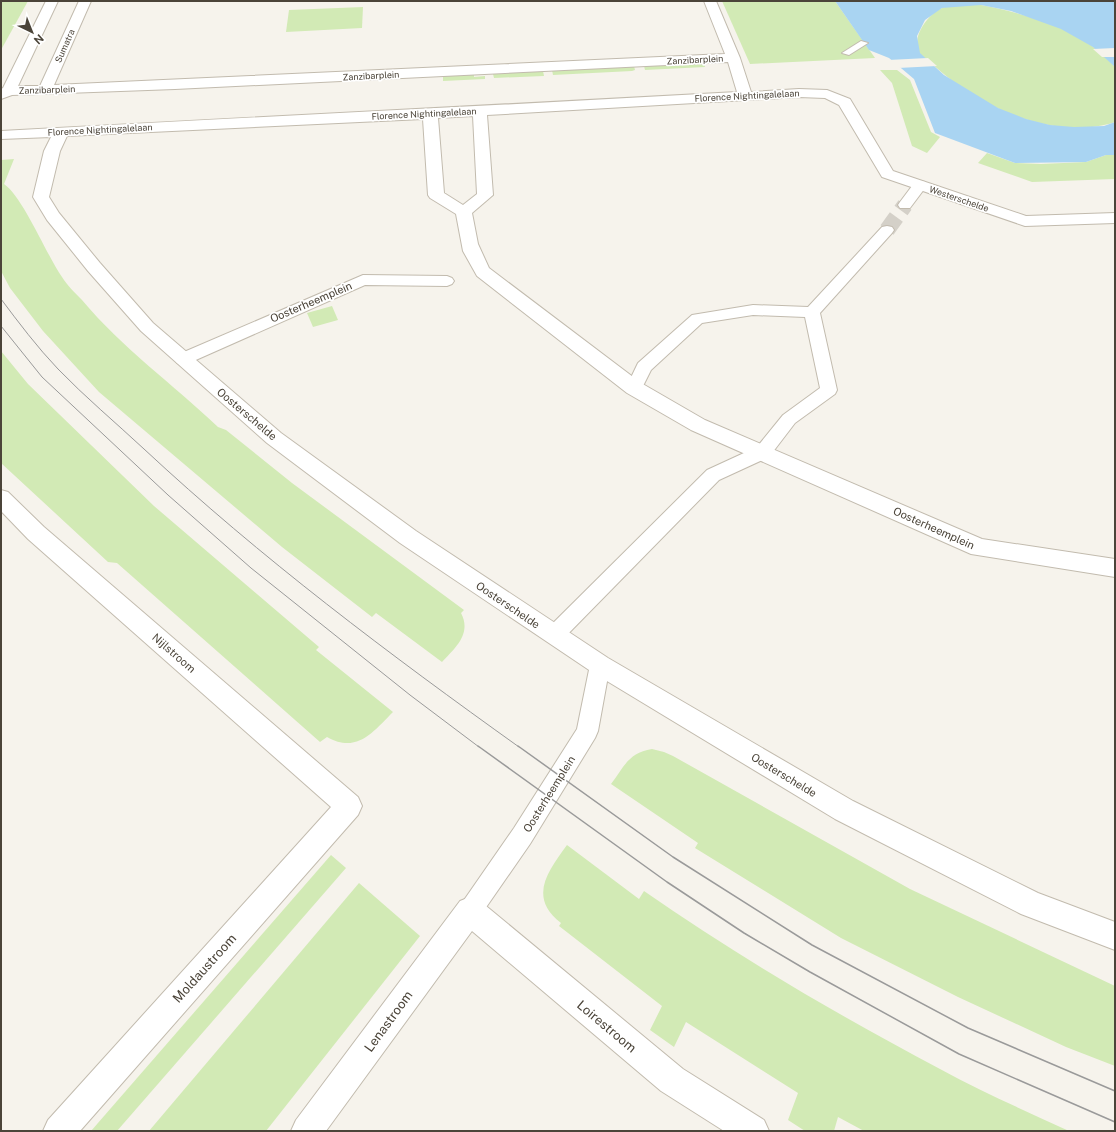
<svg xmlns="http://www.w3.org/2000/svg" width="1116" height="1132" font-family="'Public Sans',sans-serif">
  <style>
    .green { fill: #d2eab5 }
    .water { fill: #a9d4f2 }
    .pier { fill: #f6f3ec }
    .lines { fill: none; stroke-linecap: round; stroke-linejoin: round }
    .pedestrian-tunnel { stroke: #d4d0c8; stroke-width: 16; stroke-dasharray: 16 8; stroke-linecap: butt }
    .service-casing { stroke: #c2bbae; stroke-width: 2 }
    .pedestrian-casing { stroke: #c2bbae; stroke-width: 2 }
    .minor-casing { stroke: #c2bbae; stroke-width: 2 }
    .service { fill: #fff; fill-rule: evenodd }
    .pedestrian { fill: #fff; fill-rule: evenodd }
    .minor { fill: #fff; fill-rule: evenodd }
    .tram-far1 { stroke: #9a9a9a; stroke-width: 1 }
    .tram { stroke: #9a9a9a; stroke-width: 1.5 }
    .labels { text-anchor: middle; stroke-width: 3.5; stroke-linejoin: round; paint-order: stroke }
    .far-street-label { font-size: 9px; fill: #4b4439; stroke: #fff }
    .street-label { font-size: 11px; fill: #4b4439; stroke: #fff }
    .near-street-label { font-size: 13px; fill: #4b4439; stroke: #fff }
  </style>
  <rect width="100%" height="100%" fill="#f6f3ec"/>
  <!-- green -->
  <g class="green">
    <path d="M1,1H28L1,50Z"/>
    <path d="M722,1H835L875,58L750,64Z"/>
    <path d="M981,5C1027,14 1084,29 1115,67V122C1095,129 1070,129 1049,125C1007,118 964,93 932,64C928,61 921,56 919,52C916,44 917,36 921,29C925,21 933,12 942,8C951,4 971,5 981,5Z"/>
    <path d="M363,7L362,28L286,32L289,10Z"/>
    <path d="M704,63L705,67L645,70L644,66Z"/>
    <path d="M634,66L635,70L632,71L553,75L552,70Z"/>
    <path d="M880,70H897L910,80L931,132L940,137L927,153L912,146L892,83Z"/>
    <path d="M543,71L544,76L494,78L493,74Z"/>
    <path d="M474,74V77L485,76V79L443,81V76Z"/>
    <path d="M987,153L1015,163L1041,164L1086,162L1106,155H1115V179L1032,182L978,163Z"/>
    <path d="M14,159L4,184C23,197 46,254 62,277C67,285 75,293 82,300C122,348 173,384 218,427L226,430L292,483L464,610L461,613C472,634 455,648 442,662L376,613L372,617L282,547L99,392L43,331L10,288L1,271V160Z"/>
    <path d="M332,306L338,320L313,327L307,313Z"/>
    <path d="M1,351L28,384L154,506L319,647L316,650L393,712C373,732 357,754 327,737L320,742L117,563L108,562L1,463Z"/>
    <path d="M652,749L664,752L673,756L910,889L1115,986V1066L1066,1047L958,997L841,938L695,848L698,843L611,784C624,767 628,753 652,749Z"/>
    <path d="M567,845L639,899L644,891C739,957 838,1015 940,1069C982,1092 1026,1111 1069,1131H864L838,1117L834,1131H805L788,1120L798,1093L686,1022L674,1047L650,1030L662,1006L559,926L561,923C527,897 549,870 567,845Z"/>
    <path d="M331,855L346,868L117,1131H91Z"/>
    <path d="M359,883L420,936L266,1131H149Z"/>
  </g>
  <!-- water -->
  <path class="water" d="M835,1H1115V67L1093,47L1061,29L1011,11L981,5L942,8L925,20L917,36L920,53L944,75L998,108L1026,119L1050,125L1074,127L1104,126L1115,122V155H1106L1086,162L1015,163L935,133L914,79L889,58L869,50Z"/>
  <!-- pier -->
  <g class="pier">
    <path d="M1115,48V57H1102L1093,49Z"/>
    <path d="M928,58L937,66L898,68L888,60Z"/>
  </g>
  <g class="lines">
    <!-- pedestrian-tunnel -->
    <path class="pedestrian-tunnel" d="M887,230L905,205"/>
    <!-- service casing -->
    <g class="service-casing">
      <path id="service" d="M861,41L868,43L849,55L842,53Z"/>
    </g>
    <!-- pedestrian casing -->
    <g class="pedestrian-casing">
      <g id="pedestrian">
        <path d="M920,181L925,182L927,185L925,188L910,208H900L898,205L900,202L915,182Z"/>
        <path d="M887,226L892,227L894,230L892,233L820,313L837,390L835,394L795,423L769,457L719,480L561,641L554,644L547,641L544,635L547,629L707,470L757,447L783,415L820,388L805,317L753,315L702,323L651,370L640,392L634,394L628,392L626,388L638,363L692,315L753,305L808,307L882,227Z"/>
        <path d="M363,275L447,276L452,278L454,281L452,284L447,286L365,285L189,363L183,365L177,363L175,359L177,355Z"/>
        <path d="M600,656L607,659L610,665L598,731L595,738L530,844L478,919L470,923L462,919L458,911L462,903L514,828L577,729L590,665L593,659Z"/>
      </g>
    </g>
    <!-- minor casing -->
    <g class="minor-casing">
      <g id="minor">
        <path d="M46,1H58L18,86H40L79,1H91L54,85L725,54L704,1H716L740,58L751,92L799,89L827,90L850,99L893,171L1026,216L1115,213V223L1025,226L882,177L839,105L825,98L799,97L487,115L493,195L472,213L478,244L489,268L641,383L705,420L982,539L1115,559V577L971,554L691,430L627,393L477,276L463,251L456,214L430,198L428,195L423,119L67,136L60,151L49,197L59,213L100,263L153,323L281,433L416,531L608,658L853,801L1038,893L1115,922V950L1021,914L835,819L592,672L400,543L267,443L141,331L88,271L47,220L33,197L44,151L51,137L1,139V131C246,117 492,106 737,92L728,62L175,89L12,95L1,99V89L3,88ZM473,116L477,194L463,205L444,193L438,118Z"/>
        <path d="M1,490L8,492L44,527L358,797L362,806L358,815L80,1131H43L48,1120L331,807L28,539L1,511Z"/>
        <path d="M470,897L480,901L683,1069L764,1120L769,1131H724L661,1091L472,931L326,1131H291L296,1120L460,901Z"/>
      </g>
    </g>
    <!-- service -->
    <use href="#service" class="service"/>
    <!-- pedestrian -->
    <use href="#pedestrian" class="pedestrian"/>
    <!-- minor -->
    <use href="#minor" class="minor"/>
    <!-- tram-far1 -->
    <g class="tram-far1">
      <path d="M1,299C19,323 37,347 58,369C85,397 115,422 144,449C261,558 389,654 519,747"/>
      <path d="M1,326L42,377L168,495L251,568L410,695L479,747"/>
    </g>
    <!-- tram -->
    <g class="tram">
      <path d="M478,746L667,882L744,933L810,972L959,1054L1115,1122"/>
      <path d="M518,746L673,857L812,945L968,1028L1115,1091"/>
    </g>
  </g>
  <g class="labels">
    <!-- far-street labels -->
    <g class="far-street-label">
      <text transform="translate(65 46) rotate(-66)" y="3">Sumatra</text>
      <text transform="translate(695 60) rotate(-3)" y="3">Zanzibarplein</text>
      <text transform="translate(371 76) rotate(-3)" y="3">Zanzibarplein</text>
      <text transform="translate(47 90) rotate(-2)" y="3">Zanzibarplein</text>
      <text transform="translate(747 96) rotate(-3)" y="3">Florence Nightingalelaan</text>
      <text transform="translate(424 114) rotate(-3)" y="3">Florence Nightingalelaan</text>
      <text transform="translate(100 130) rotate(-3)" y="3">Florence Nightingalelaan</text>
      <text transform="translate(959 199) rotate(19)" y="3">Westerschelde</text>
    </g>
    <!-- street labels -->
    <g class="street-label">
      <text transform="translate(311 302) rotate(-23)" y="4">Oosterheemplein</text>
      <text transform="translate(247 414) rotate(40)" y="4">Oosterschelde</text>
      <text transform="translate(934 528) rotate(24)" y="4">Oosterheemplein</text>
      <text transform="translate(508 605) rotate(34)" y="4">Oosterschelde</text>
      <text transform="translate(174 653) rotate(41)" y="4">Nijlstroom</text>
      <text transform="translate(784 775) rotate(31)" y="4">Oosterschelde</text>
      <text transform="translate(549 794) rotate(-58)" y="4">Oosterheemplein</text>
    </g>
    <!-- near-street labels -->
    <g class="near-street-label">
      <text transform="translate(204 968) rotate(-48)" y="5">Moldaustroom</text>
      <text transform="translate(388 1021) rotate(-54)" y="5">Lenastroom</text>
      <text transform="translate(607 1026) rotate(40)" y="5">Loirestroom</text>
    </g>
  </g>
  <!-- border -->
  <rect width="1116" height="1132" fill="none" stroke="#4b4439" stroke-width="4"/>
  <!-- north arrow -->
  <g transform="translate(32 32) rotate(137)" stroke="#ffffff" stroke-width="3" paint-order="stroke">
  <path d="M0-3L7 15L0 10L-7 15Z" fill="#4b4439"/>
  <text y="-6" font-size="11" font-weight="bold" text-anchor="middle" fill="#4b4439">N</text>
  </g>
</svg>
